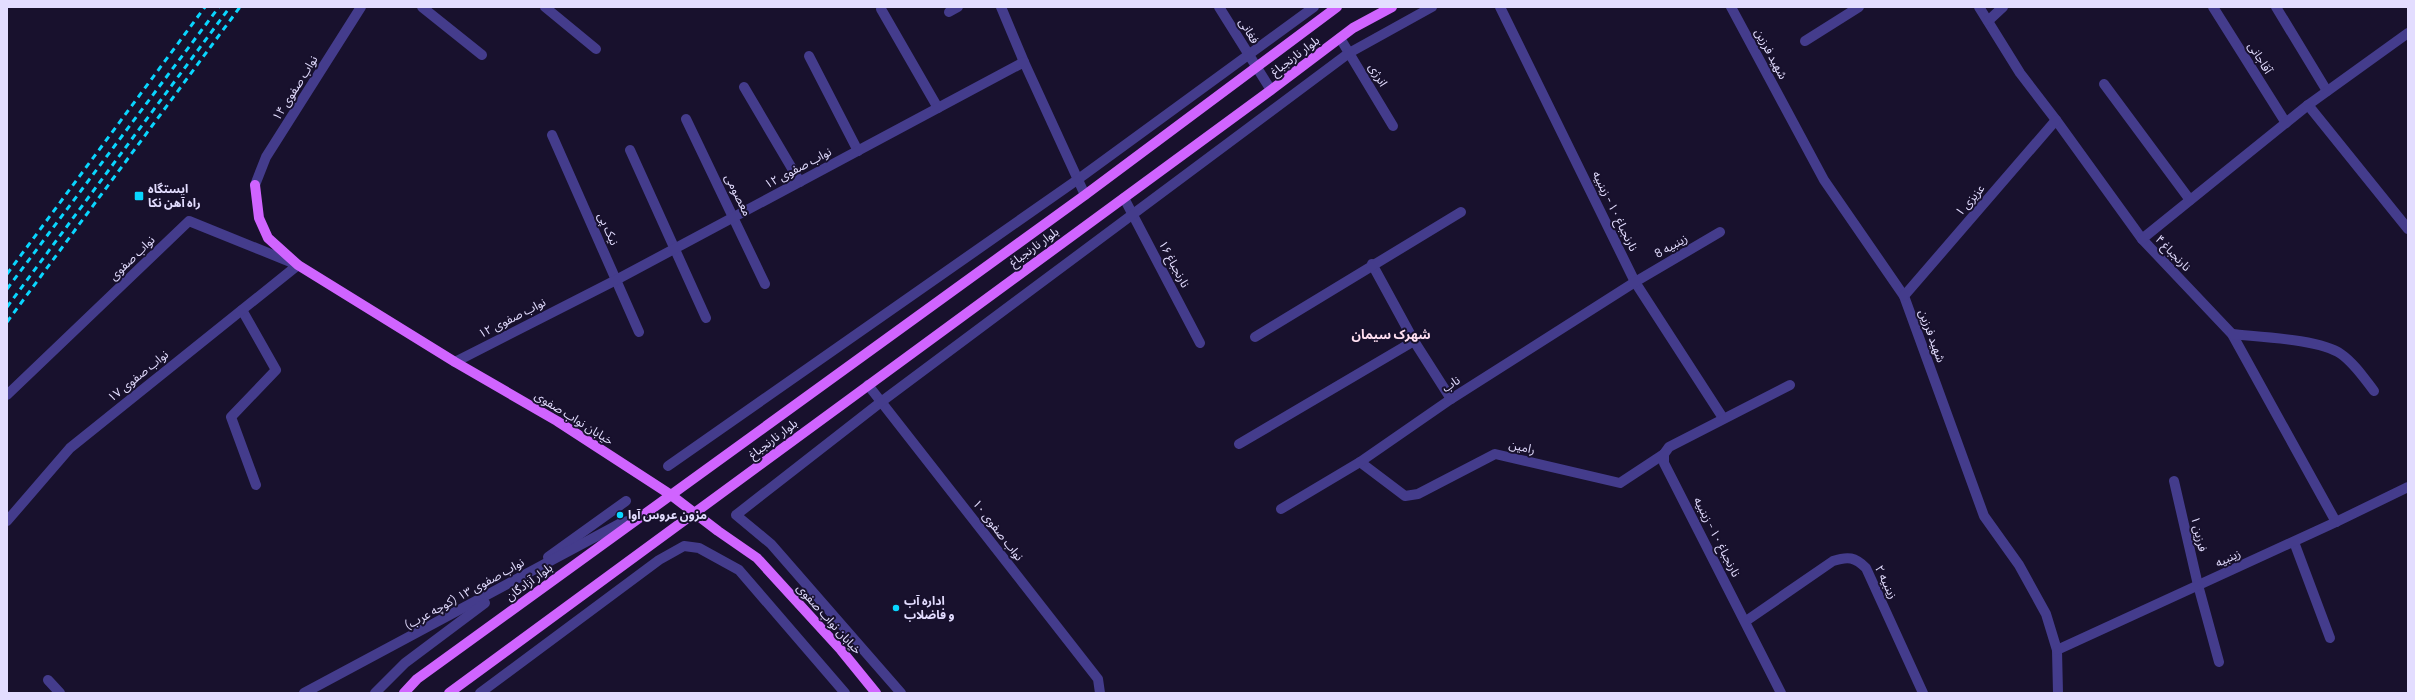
<svg xmlns="http://www.w3.org/2000/svg" width="2415" height="700" font-family="Manrope,'Noto Sans Arabic',sans-serif">
  <style>
    .lines { fill: none; stroke-linecap: round; stroke-linejoin: round }
    .minor { stroke: #443c8c; stroke-width: 10 }
    .major { stroke: #d064ff; stroke-width: 10 }
    .rail { stroke: #09d6ff; stroke-width: 3; stroke-dasharray: 6 5; stroke-linecap: butt }
    .poi-dot { fill: #09d6ff; stroke: #18112d; stroke-width: 1.5 }
    .labels { text-anchor: middle; stroke-width: 4; stroke-linejoin: round; paint-order: stroke }
    .street-label { font-size: 12px; fill: #e3ddff; stroke: #18112d }
    .poi-label { font-size: 12px; font-weight: bold; fill: #e3ddff; stroke: #18112d; text-anchor: start }
    .neighbourhood-label { font-size: 13px; font-weight: bold; fill: #ffdff1; stroke: #18112d }
  </style>
  <rect width="100%" height="100%" fill="#18112d"/>
  <g class="lines">
    <!-- minor -->
    <g class="minor">
      <path d="M422,7L482,55"/>
      <path d="M545,7L596,49"/>
      <path d="M1001,7L1024,62"/>
      <path d="M1219,7L1271,90"/>
      <path d="M1500,7L1635,282L1723,418"/>
      <path d="M1731,7L1824,180L1904,296L1984,516L2019,565L2046,614L2057,650L2058,693"/>
      <path d="M1979,7L2020,73L2056,120L2142,239L2232,334L2336,522"/>
      <path d="M2213,7L2286,123"/>
      <path d="M2276,7L2327,91"/>
      <path d="M881,9L938,108"/>
      <path d="M949,12L958,7"/>
      <path d="M1988,21L2003,7"/>
      <path d="M1340,38L1393,126"/>
      <path d="M1805,41L1859,7"/>
      <path d="M809,56L858,151"/>
      <path d="M2104,84L2190,200"/>
      <path d="M744,87L800,182"/>
      <path d="M2308,105L2408,229"/>
      <path d="M686,119L765,284"/>
      <path d="M552,135L639,332"/>
      <path d="M630,150L706,318"/>
      <path d="M255,185L266,157L361,7"/>
      <path d="M1124,198L1200,343"/>
      <path d="M2142,239L2308,105L2408,33"/>
      <path d="M1372,264L1414,341L1451,399"/>
      <path d="M1904,296L2056,120"/>
      <path d="M242,310L276,370L231,417L256,485"/>
      <path d="M2232,334C2259,337 2320,339 2341,354C2354,363 2364,378 2374,391"/>
      <path d="M1255,337L1461,212"/>
      <path d="M455,362L616,280L1024,62L1085,195"/>
      <path d="M868,385L1098,679L1100,693"/>
      <path d="M7,395L189,221L298,265L70,448L7,521"/>
      <path d="M1239,444L1414,341"/>
      <path d="M1360,462L1405,496L1418,494L1495,454L1620,483L1664,454"/>
      <path d="M668,466L1077,180L1314,7"/>
      <path d="M2174,481L2198,585L2219,662"/>
      <path d="M1281,509L1360,462L1451,399L1635,282L1720,232"/>
      <path d="M2294,542L2330,638"/>
      <path d="M548,557L626,501"/>
      <path d="M1746,621L1833,561C1848,556 1855,557 1866,568L1923,693"/>
      <path d="M2057,650L2336,522L2408,487"/>
      <path d="M48,680L60,693"/>
      <path d="M304,693L623,522L636,519"/>
      <path d="M375,693L405,663L485,603"/>
      <path d="M480,693L659,560L684,546L699,548L739,570L845,693"/>
      <path d="M901,693L771,544L736,515L881,402L1349,53L1432,7"/>
      <path d="M1781,693L1664,463V454L1669,447L1790,385"/>
    </g>
    <!-- major -->
    <g class="major">
      <path d="M255,185L259,218L268,238L298,265L455,362L557,421L671,495L718,531L757,558L841,650L876,693"/>
      <path d="M404,693L417,679L1085,195L1337,7"/>
      <path d="M449,693L1271,90L1353,28L1392,7"/>
    </g>
    <!-- rail -->
    <g class="rail">
      <path d="M7,274L205,7"/>
      <path d="M7,289L219,7"/>
      <path d="M7,307L230,7"/>
      <path d="M7,322L240,7"/>
    </g>
  </g>
  <!-- markers -->
  <g class="poi-dot">
    <rect x="134" y="191" width="10" height="10" rx="2"/>
    <circle cx="620" cy="515" r="4"/>
    <circle cx="896" cy="608" r="4"/>
  </g>
  <g class="labels">
    <!-- street labels -->
    <g class="street-label">
      <text transform="translate(1249 31) rotate(59)" y="4">فغانی</text>
      <text transform="translate(1771 54) rotate(62)" y="4">شهید فرزین</text>
      <text transform="translate(1295 56) rotate(-37)" y="4">بلوار نارنجباغ</text>
      <text transform="translate(2260 58) rotate(58)" y="4">آقاجانی</text>
      <text transform="translate(1378 75) rotate(59)" y="4">انرژی</text>
      <text transform="translate(295 88) rotate(-58)" y="4">نواب صفوی ۱۴</text>
      <text transform="translate(798 168) rotate(-28)" y="4">نواب صفوی ۱۲</text>
      <text transform="translate(738 195) rotate(64)" y="4">معصومی</text>
      <text transform="translate(1970 200) rotate(-49)" y="4">عزیزی ۱</text>
      <text transform="translate(1615 211) rotate(64)" y="4">نارنجباغ ۱۰ - زینبیه</text>
      <text transform="translate(608 229) rotate(66)" y="4">نیک پی</text>
      <text transform="translate(1671 246) rotate(-30)" y="4">زینبیه 8</text>
      <text transform="translate(1034 247) rotate(-36)" y="4">بلوار نارنجباغ</text>
      <text transform="translate(2173 253) rotate(46)" y="4">نارنجباغ ۴</text>
      <text transform="translate(132 258) rotate(-44)" y="4">نواب صفوی</text>
      <text transform="translate(1174 264) rotate(62)" y="4">نارنجباغ ۱۶</text>
      <text transform="translate(512 318) rotate(-27)" y="4">نواب صفوی ۱۲</text>
      <text transform="translate(1932 336) rotate(70)" y="4">شهید فرزین</text>
      <text transform="translate(138 376) rotate(-39)" y="4">نواب صفوی ۱۷</text>
      <text transform="translate(1451 384) rotate(-33)" y="4">ناب</text>
      <text transform="translate(574 418) rotate(32)" y="4">خیابان نواب صفوی</text>
      <text transform="translate(773 439) rotate(-37)" y="4">بلوار نارنجباغ</text>
      <text transform="translate(1522 447) rotate(13)" y="4">رامین</text>
      <text transform="translate(998 530) rotate(52)" y="4">نواب صفوی ۱۰</text>
      <text transform="translate(2199 534) rotate(77)" y="4">فرزین ۱</text>
      <text transform="translate(1717 537) rotate(63)" y="4">نارنجباغ ۱۰ - زینبیه</text>
      <text transform="translate(2228 558) rotate(-25)" y="4">زینبیه</text>
      <text transform="translate(529 582) rotate(-36)" y="4">بلوار آزادگان</text>
      <text transform="translate(1886 582) rotate(64)" y="4">زینبیه ۲</text>
      <text transform="translate(464 594) rotate(-29)" y="4">نواب صفوی ۱۳ (کوچه عرب)</text>
      <text transform="translate(829 619) rotate(48)" y="4">خیابان نواب صفوی</text>
    </g>
    <!-- poi labels -->
    <g class="poi-label">
      <text x="148" y="193">ایستگاه<tspan x="148" dy="14">راه آهن نکا</tspan></text>
      <text x="628" y="519">مزون عروس آوا</text>
      <text x="904" y="605">اداره آب<tspan x="904" dy="14">و فاضلاب</tspan></text>
    </g>
    <!-- neighbourhood labels -->
    <g class="neighbourhood-label">
      <text x="1391" y="339">شهرک سیمان</text>
    </g>
  </g>
  <!-- border -->
  <rect width="2415" height="700" fill="none" stroke="#e3ddff" stroke-width="16"/>
</svg>
